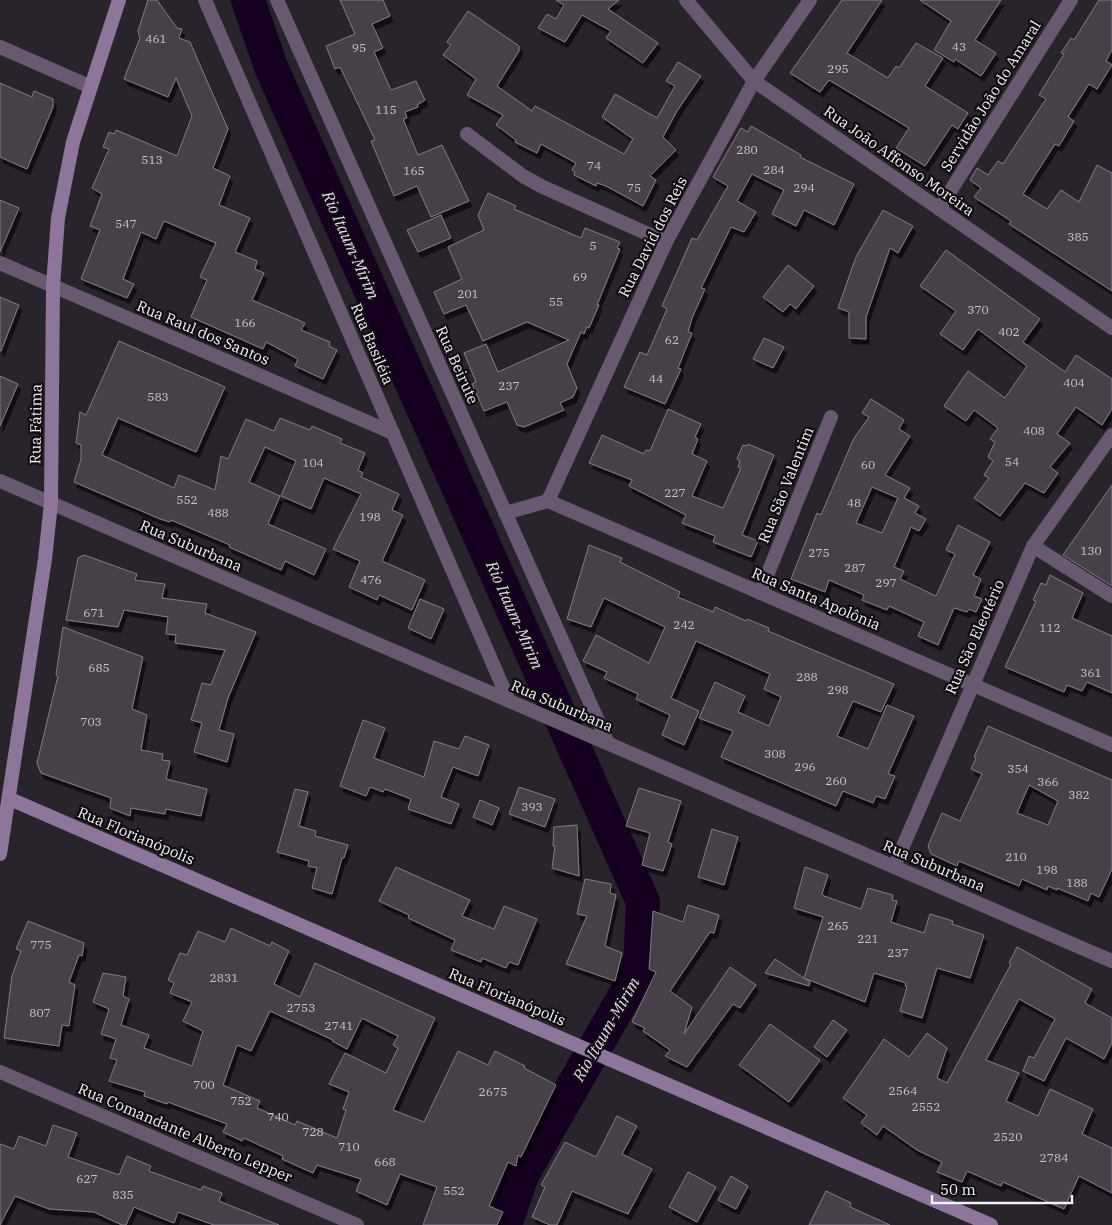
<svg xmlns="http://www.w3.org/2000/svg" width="1112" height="1225" font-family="'IBM Plex Serif',serif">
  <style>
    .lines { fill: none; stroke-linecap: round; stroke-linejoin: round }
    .river { stroke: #15001f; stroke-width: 34 }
    .building { fill: #47404a; stroke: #827b86; fill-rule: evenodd; filter: url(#shadow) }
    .minor { stroke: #695970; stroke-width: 14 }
    .secondary { stroke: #8e769a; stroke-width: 14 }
    .labels { text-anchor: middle; stroke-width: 4.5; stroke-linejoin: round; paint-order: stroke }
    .number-label { font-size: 12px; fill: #c9c4cb }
    .street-label { font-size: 15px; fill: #f4f0f6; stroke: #100d11 }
    .water-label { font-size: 16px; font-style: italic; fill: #ebd6f6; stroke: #100d11 }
  </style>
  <defs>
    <filter id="shadow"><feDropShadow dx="3" dy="5.5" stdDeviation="0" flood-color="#0009"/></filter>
  </defs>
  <rect width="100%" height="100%" fill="#29232c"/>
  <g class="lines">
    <!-- river -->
    <path class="river" d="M248,0L271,67L643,902L640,969L522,1175L505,1225"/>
  </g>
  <!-- building -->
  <g class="building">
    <path d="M148,0H157L177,28L182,29L179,38L190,42L228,129L213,168L230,176L219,205L250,218L235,252L257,261L255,269L264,273L252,300L305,323L301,330L330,342L329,346L337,350L323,379L295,366L298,359L266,342L263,349L191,317L207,280L200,277L216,243L164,221L156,239L141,232L123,279L134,284L127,298L81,279L100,230L90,226L102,194L92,188L109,149L103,147L109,132L114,134L116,130L177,156L192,116L176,78L168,97L124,79L140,38L138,31Z"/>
    <path d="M340,0H383L390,16L372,24L383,48L374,52L391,90L416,81L425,100L417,105L418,107L405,112L407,118L403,119L418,155L442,145L469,201L431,217L417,186L394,196L371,141L375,140L358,104L340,67L335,69L326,46L355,34Z"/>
    <path d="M556,0H619L608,9L658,43L643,63L606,38L611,31L582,15L565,42L538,28L547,14L556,19L564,5Z"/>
    <path d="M842,0H882L847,53L888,78L896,66L899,68L916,43L943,58L925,86L968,113L958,129L952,125L925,166L896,148L909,128L829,80L820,92L790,73Z"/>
    <path d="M920,0H1001L975,40L996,53L981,76L955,59L954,62L934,50L951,21Z"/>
    <path d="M1099,0H1112V50L1106,61L1112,65L1097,89L1089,84L1068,117L1074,121L1059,146L1055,144L1023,194L1047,209L1061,190L1079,202L1097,165L1112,173V291L1009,224L1011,221L974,197L981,188L970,180L977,168L988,175L998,161L1003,164L1046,99L1039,95L1064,54L1061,53L1071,38L1074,40Z"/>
    <path d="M468,11L519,46V51L497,86L532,111L535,106L624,154L633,139L602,117L615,94L657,118L675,86L666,81L678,62L701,76L677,111L663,137L676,150L650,176L656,180L643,206L606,186L597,183L596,186L574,175L575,172L572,170L576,163L541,144L537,153L515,142L516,140L496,125L503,115L467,95L476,79L443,55L451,45L447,42Z"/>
    <path d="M0,83L32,97L34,91L53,99V107L27,169L0,157Z"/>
    <path d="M751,126L801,155L800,157L854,184L834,225L804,210L796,226L772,214L784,190L752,174L737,201L756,212L744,232L731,227L701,288L705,289L692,318L688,332L692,333L678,368L681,369L665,404L624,387L640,352L647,355L667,309L662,306L692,238L697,240L728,186L713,177L741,128L748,132Z"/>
    <path d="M488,193L516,206L514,209L581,238L585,228L620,242L617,248L620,249L597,305H599L589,328L587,327L584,334L581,332L567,364L577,388L573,397L560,403L564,410L524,427L517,425L507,402L484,411L472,384L476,382L464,353L486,344L498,372L569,340L527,322L483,341L466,305L444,314L434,292L462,279L448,247L484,230L478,215Z"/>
    <path d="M0,200L19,208L0,252Z"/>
    <path d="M883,210L913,226L898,253L890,248L866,317V339L849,338V312L838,308L856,257Z"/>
    <path d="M441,215L451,238L418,252L407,230Z"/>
    <path d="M946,250L1040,319L1023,342L1065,372L1076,355L1112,379V409L1102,425L1076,407L1057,434L1070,443L1050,467L1058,473L1044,493L1025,483L1000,516L974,498L989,478L984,475L993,461L988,457L995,442L990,439L998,428L974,410L966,421L944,406L968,371L1005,398L1027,366L978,329L963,350L940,334L956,311L920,286Z"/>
    <path d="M788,265L814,286L796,309L790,304L783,312L763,297Z"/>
    <path d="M0,297L19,305L1,351H0Z"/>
    <path d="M764,338L784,347L773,368L753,359Z"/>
    <path d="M119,341L225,387L196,452L118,418L102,455L174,488L179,475L215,490L221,456L228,459L246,419L274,431L280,418L310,430L312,426L342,439L340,443L365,453L358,470L363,473L361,477L399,494L392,510L403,515L382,561L425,580L412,610L379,595L377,600L349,587L360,561L333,549L361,494L324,478L311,509L281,496L296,461L265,447L249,482L280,496L268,524L326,549L314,575L285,561L281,570L229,547L230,545L171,520L170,522L160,519L74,482L81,459V445L76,443L80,412L86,415Z"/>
    <path d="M0,376L18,384L0,426Z"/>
    <path d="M871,399L904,420L899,429L910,436L885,475L910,488L904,498L919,506L915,513L926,519L919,531L911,527L894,567L904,571L900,579L936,596L955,554L946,550L958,525L990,542L973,575L981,579L974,596L982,599L976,612L969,609L967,612L954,608L938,645L918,636L924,622L889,606L887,610L862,600L864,595L829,580L825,592L791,579L817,513L821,515L853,440L869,417L862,413ZM872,487L898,498L882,533L856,523Z"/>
    <path d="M668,409L701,424L695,437L698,439L692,454L707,461L692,496L723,508L741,468L738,467L740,461L737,459L743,445L747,446L748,444L774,455L742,535L758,541L751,557L713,542L715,536L682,523L686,515L629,486L632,480L589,463L602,435L644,454L646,450L650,451Z"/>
    <path d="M1112,485V586L1063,555Z"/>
    <path d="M589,545L622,558L620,562L680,592L678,597L713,612L715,607L746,621L747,619L769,628L768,631L894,684L881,712L853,701L837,736L868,749L887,705L914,716L888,774L895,776L885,799L876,796L873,803L843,791L836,806L721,757L733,731L699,718L715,682L745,696L738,712L769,726L781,697L764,689L770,674L696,641L671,698L699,711L684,745L662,735L670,715L636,699L638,694L604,678L607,672L583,661L596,635L649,663L665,627L604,598L591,627L567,619Z"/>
    <path d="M84,555L137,574L135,580L165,584L162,598L207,604L205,613L256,632L228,698L219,730L234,734L227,762L194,752L202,723L191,720L202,683L211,685L225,650L175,643L176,635L166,634L168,617L124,610L118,627L66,620L78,558Z"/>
    <path d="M1050,575L1083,593L1072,618L1112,636V693L1087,682L1082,691L1067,685L1064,692L1005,667L1036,601L1033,600L1041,583L1046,585Z"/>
    <path d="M420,599L444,609L431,639L408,628Z"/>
    <path d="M63,627L143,657L132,709L147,715L141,750L163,754L162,760L170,761L166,779L207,789L201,816L166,809L165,814L131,808L130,816L110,808L111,798L41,773L37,763L58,676L56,675Z"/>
    <path d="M363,720L385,728L374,758L424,777L434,741L459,749L465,736L489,745L478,776L453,767L441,797L459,804L451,824L408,809L411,799L385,789L383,792L370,787L366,796L340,786Z"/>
    <path d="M988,726L1112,780V869L1099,897L1091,893L1088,901L1057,888V890L1048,886L1047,890L1022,879L1019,886L959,861L957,866L931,854L928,846L942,813L960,821L982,774L971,769L976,758L974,757ZM1029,785L1058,801L1048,825L1017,813Z"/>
    <path d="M519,787L555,799L545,827L509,814Z"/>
    <path d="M639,788L681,801L668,842L672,844L663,871L642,865L650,833L626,826Z"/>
    <path d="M295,789L308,792L299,826L316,831L315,836L348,845L344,858H342L332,894L312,888L317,868L308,866L309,861L277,852Z"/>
    <path d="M480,800L499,808L492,825L473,817Z"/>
    <path d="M577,825L579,876L552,868L555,846H553L554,827Z"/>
    <path d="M712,829L738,837L724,885L698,877Z"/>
    <path d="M396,867L470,900L462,916L494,929L504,906L537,919L518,965L509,962L506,968L482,958L481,962L451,950L455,940L408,918L409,915L379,901Z"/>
    <path d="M805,867L828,875L822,894L824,896L861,909L868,888L893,895L892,900L897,901L891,922L924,933L930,914L953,921L952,924L984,935L970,978L937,968L922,1018L900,1011L907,987L905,986L906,983L874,973L865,1002L804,978L823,917L794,908Z"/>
    <path d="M585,879L611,884L610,893L616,895L605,946L622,953L615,981L566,964L587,916L577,914Z"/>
    <path d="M688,905L719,915L714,933L710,932L670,991L692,1007L684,1034L730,967L756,985L740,1008L733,1004L687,1067L665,1056L670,1050L643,1031L645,1028L632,1022L656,972L649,969L653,911L683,922Z"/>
    <path d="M28,921L84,943L82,956L79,955L69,982L75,985L69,1026L62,1025L59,1046L4,1038L12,976L21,951L16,949Z"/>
    <path d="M231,928L270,946L272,942L289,951L274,984L300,997L315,963L435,1018L393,1110L424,1122L458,1051L488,1065L495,1051L525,1066L524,1068L556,1085L521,1157L518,1155L516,1166L508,1162L489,1206L503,1212L497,1225H423L437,1187L400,1174L387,1205L356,1191L361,1179L317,1165L313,1173L282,1159L283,1156L244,1138L242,1141L223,1132L227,1124L168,1102L167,1104L144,1096L145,1092L109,1081L117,1060L110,1058L116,1039L101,1034L109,1009L93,1002L103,973L126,977L123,996L129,999L121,1025L149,1035L144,1048L192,1066L203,1031L183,1021L192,1002L170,993L174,983L168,980L180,953L187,955L198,931L225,942ZM270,1011L333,1040L332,1041L347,1049L362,1018L398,1036L393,1045L398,1048L386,1073L345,1053L329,1084L349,1092L343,1109L346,1110L337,1138L297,1121L295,1125L257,1108L260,1101L223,1085L237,1045L251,1051Z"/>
    <path d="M1017,947L1092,989L1085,1003L1112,1018V1043L1104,1059L1066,1038L1044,1081L1023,1071L1029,1056L1034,1058L1055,1019L1019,999L986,1060L1019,1073L1006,1101L1038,1116L1050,1089L1093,1109L1082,1134L1112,1148V1193L1079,1176L1064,1209L1003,1182L1001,1186L967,1171L962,1182L937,1172L942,1162L917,1150L883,1126L877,1135L861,1123L867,1115L843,1098L884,1039L909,1057L927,1033L947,1048L937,1078L947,1083L1011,964L1009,963Z"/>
    <path d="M775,959L810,982L809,986L765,973Z"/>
    <path d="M833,1020L847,1030L827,1057L814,1047Z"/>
    <path d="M770,1024L820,1060L789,1102L739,1065Z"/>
    <path d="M617,1116L637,1126L622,1154L652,1169L628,1214L572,1191L557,1225H550L532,1217L545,1187L541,1185L565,1142L596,1157Z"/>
    <path d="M53,1125L77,1133L68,1157L119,1175L127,1156L151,1166L149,1171L201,1190L203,1186L222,1193L219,1201L279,1225H214L178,1212L174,1223L134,1207L126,1225H122L94,1212L49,1209L15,1196L0,1225V1144L14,1149L19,1136L46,1146Z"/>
    <path d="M688,1172L716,1187L697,1222L669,1207Z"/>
    <path d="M731,1176L748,1186L736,1209L718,1200Z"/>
    <path d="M826,1191L851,1203L850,1207L890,1225H809Z"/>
  </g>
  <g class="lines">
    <!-- minor -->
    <g class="minor">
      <path d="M205,0L509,701"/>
      <path d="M277,0L608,743"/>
      <path d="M686,0L754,81L1112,328"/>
      <path d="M0,47L89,86"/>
      <path d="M467,134L523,176L543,187L666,242"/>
      <path d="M939,209L1071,0"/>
      <path d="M0,263L393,433"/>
      <path d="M0,481L1112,961"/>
      <path d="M548,501L666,242L754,81L810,0"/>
      <path d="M505,513L548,501L1112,745"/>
      <path d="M1033,546L1112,596"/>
      <path d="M760,593L831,417"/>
      <path d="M894,867L1033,546L1112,435"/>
      <path d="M0,1072L357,1225"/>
    </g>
    <!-- secondary -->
    <g class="secondary">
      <path d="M10,799L991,1225"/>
      <path d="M0,854L45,559L51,503L53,286L58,218L73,142L119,0"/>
    </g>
  </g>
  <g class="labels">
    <!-- number labels -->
    <g class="number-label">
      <text x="156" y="43">461</text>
      <text x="959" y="51">43</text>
      <text x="359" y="52">95</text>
      <text x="838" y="73">295</text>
      <text x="386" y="114">115</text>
      <text x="747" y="154">280</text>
      <text x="152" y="164">513</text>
      <text x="594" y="170">74</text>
      <text x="774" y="174">284</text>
      <text x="414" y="175">165</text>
      <text x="634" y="192">75</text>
      <text x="804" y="192">294</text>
      <text x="126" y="228">547</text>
      <text x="1078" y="241">385</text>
      <text x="593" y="250">5</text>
      <text x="580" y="281">69</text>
      <text x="468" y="298">201</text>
      <text x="556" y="306">55</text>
      <text x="978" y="314">370</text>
      <text x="245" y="327">166</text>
      <text x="1009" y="336">402</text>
      <text x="672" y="344">62</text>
      <text x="656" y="383">44</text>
      <text x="1074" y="387">404</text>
      <text x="509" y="390">237</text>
      <text x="158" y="401">583</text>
      <text x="1034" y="435">408</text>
      <text x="1012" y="466">54</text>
      <text x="313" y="467">104</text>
      <text x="868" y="469">60</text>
      <text x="675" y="497">227</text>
      <text x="187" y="504">552</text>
      <text x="854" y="507">48</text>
      <text x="218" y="517">488</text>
      <text x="370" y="521">198</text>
      <text x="1091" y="555">130</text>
      <text x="819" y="557">275</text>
      <text x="855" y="572">287</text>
      <text x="371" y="584">476</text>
      <text x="886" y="587">297</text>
      <text x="94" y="617">671</text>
      <text x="684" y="629">242</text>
      <text x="1050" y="632">112</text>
      <text x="99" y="672">685</text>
      <text x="1091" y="677">361</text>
      <text x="807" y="681">288</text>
      <text x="838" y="694">298</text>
      <text x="91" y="726">703</text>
      <text x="775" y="758">308</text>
      <text x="805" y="771">296</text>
      <text x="1018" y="773">354</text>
      <text x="836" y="785">260</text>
      <text x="1048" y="786">366</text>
      <text x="1079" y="799">382</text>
      <text x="532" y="811">393</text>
      <text x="1016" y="861">210</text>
      <text x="1047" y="874">198</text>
      <text x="1077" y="887">188</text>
      <text x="838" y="930">265</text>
      <text x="868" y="943">221</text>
      <text x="41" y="949">775</text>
      <text x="898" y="957">237</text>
      <text x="224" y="982">2831</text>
      <text x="301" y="1012">2753</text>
      <text x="40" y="1017">807</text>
      <text x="339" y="1030">2741</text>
      <text x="204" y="1089">700</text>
      <text x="903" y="1095">2564</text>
      <text x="493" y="1096">2675</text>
      <text x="241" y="1105">752</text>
      <text x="926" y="1111">2552</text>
      <text x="278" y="1121">740</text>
      <text x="313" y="1136">728</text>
      <text x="1008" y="1141">2520</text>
      <text x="349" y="1151">710</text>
      <text x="1054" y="1162">2784</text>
      <text x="385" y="1166">668</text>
      <text x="87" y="1183">627</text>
      <text x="454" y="1195">552</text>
      <text x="123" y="1199">835</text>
    </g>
    <!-- street labels -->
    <g class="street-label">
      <text transform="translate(991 96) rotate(-58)" y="5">Servidão João do Amaral</text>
      <text transform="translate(899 161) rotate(35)" y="5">Rua João Affonso Moreira</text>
      <text transform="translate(653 237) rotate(-63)" y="5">Rua David dos Reis</text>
      <text transform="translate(203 333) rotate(23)" y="5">Rua Raul dos Santos</text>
      <text transform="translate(372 344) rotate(67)" y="5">Rua Basiléia</text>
      <text transform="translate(457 365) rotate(66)" y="5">Rua Beirute</text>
      <text transform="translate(36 424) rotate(-89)" y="5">Rua Fátima</text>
      <text transform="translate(786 485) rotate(-68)" y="5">Rua São Valentim</text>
      <text transform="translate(191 546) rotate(23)" y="5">Rua Suburbana</text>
      <text transform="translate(816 599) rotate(23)" y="5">Rua Santa Apolônia</text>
      <text transform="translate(975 637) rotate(-66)" y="5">Rua São Eleotério</text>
      <text transform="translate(562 706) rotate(23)" y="5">Rua Suburbana</text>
      <text transform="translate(136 836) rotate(23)" y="5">Rua Florianópolis</text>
      <text transform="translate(934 866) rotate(23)" y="5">Rua Suburbana</text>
      <text transform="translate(507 997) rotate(23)" y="5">Rua Florianópolis</text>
      <text transform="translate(185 1133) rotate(23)" y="5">Rua Comandante Alberto Lepper</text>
    </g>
    <!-- water labels -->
    <g class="water-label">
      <text transform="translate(351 245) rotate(66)" y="6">Rio Itaum-Mirim</text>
      <text transform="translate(515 615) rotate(66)" y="6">Rio Itaum-Mirim</text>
      <text transform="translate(606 1029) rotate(-60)" y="6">Rio Itaum-Mirim</text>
    </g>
  </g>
  <!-- scale -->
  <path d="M932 1195v8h140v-8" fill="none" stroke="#f4f0f6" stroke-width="2.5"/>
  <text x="940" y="1195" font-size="15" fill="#f4f0f6" stroke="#100d11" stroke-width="4" paint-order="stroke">50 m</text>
</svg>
